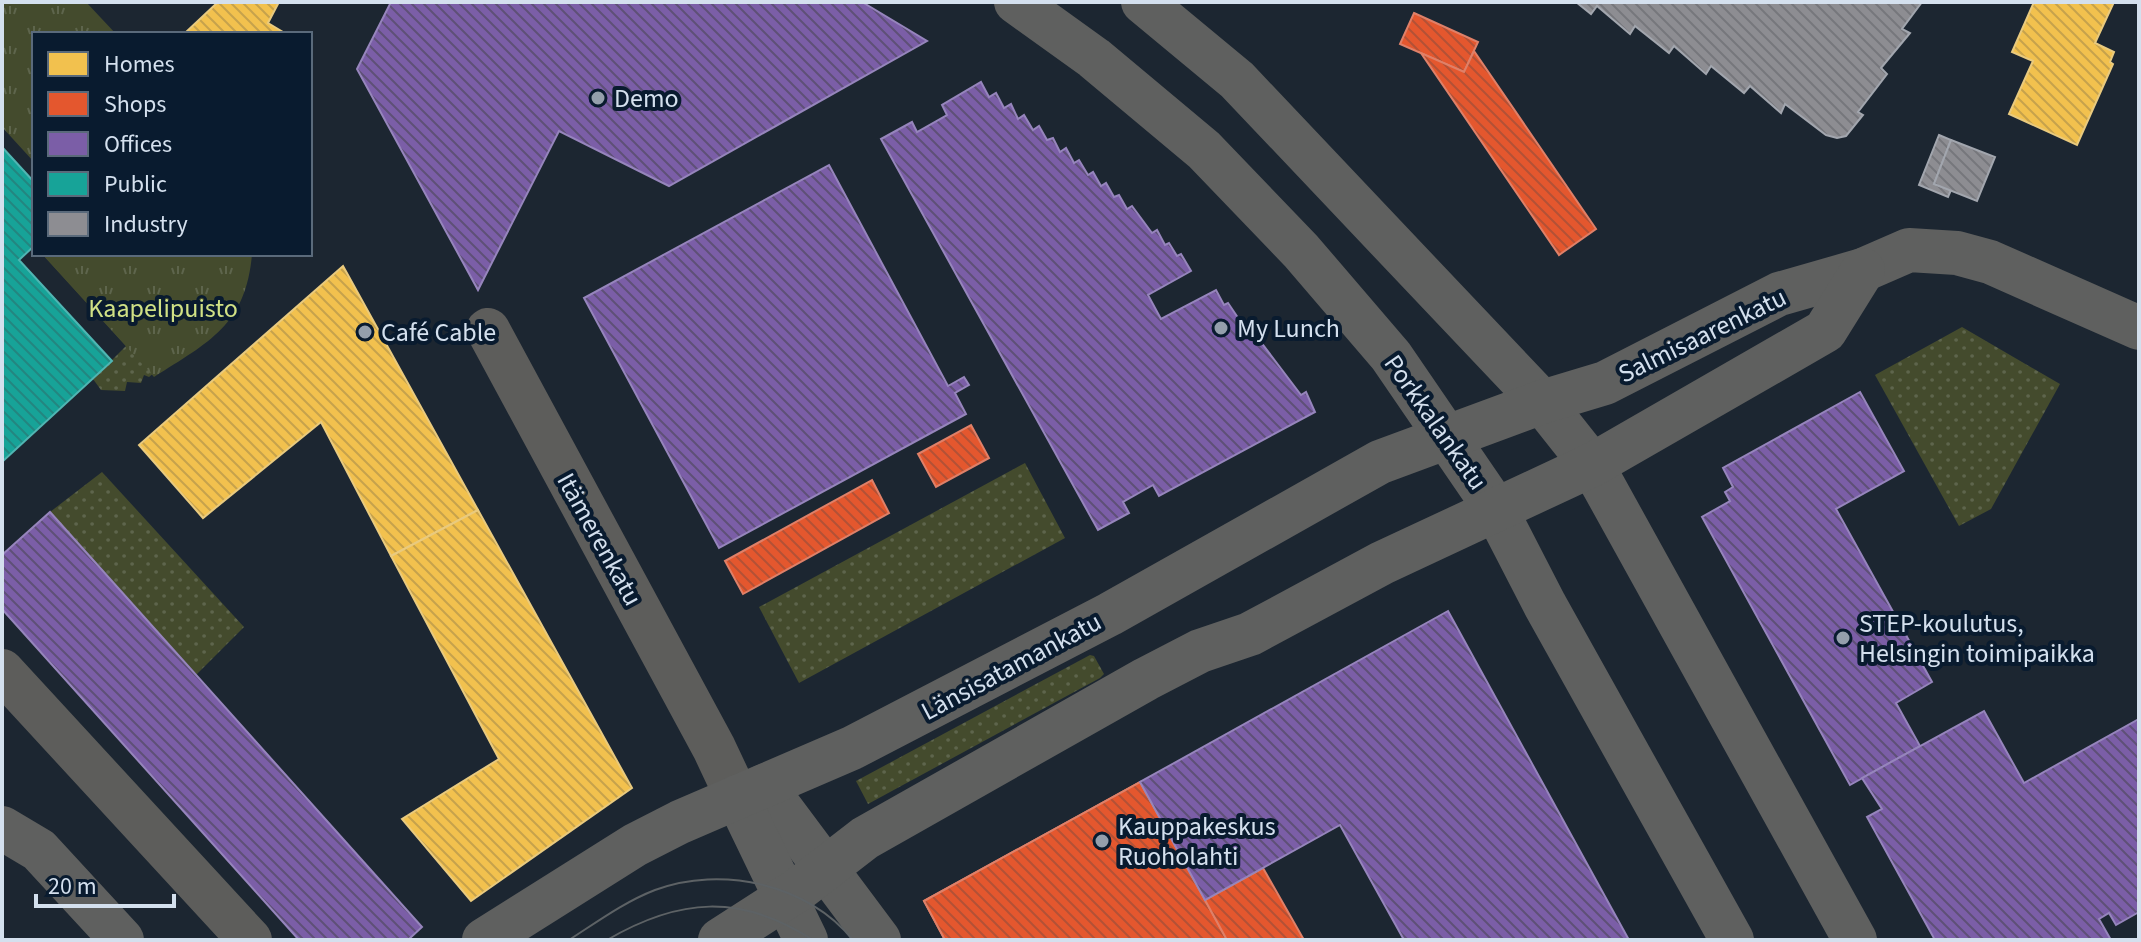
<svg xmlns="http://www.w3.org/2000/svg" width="2141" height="942" font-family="'Source Sans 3',sans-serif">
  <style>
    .grass { fill: url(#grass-dots) }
    .park { fill: url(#park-tufts) }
    .homes { fill: url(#homes-back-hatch); stroke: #e9ca7e; stroke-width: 2 }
    .shops { fill: url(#shops-back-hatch); stroke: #df8068; stroke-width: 2 }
    .offices { fill: url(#offices-back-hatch); stroke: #9685bc; stroke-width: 2 }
    .public { fill: url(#public-back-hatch); stroke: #50b5b2; stroke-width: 2 }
    .industry { fill: url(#industry-back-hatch); stroke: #a2a6ae; stroke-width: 2 }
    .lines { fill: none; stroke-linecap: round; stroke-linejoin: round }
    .street { stroke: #5d5d5b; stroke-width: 44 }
    .secondary { stroke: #5f605f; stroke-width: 44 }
    .tram { stroke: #5d6265; stroke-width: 2 }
    .poi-dot { fill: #949fac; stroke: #091b2f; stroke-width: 3 }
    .labels { text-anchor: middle; stroke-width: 8; stroke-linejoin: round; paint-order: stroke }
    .poi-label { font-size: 26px; fill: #d4e0ee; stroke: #091b2f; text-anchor: start }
    .park-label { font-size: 26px; fill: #d0e185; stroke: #091b2f }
    .street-label { font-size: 26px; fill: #d4e0ee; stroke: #091b2f }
  </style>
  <defs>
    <pattern id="grass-dots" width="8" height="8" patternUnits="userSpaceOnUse" patternTransform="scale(2)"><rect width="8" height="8" fill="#444b2d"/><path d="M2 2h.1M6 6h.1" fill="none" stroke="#5e654c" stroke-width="1.8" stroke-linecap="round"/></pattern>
    <pattern id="park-tufts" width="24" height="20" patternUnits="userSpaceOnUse" patternTransform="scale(2)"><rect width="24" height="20" fill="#444b2d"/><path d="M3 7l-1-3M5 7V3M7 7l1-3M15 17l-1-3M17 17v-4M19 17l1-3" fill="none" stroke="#5e654c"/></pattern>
    <pattern id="homes-back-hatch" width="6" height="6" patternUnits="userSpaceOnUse" patternTransform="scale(2)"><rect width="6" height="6" fill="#f2c14e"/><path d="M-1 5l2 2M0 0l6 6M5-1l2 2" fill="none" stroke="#c6a24c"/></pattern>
    <pattern id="shops-back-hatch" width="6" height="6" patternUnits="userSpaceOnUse" patternTransform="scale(2)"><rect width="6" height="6" fill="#e4572e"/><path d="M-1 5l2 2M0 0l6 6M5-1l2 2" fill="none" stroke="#b35136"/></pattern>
    <pattern id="offices-back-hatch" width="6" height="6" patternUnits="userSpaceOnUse" patternTransform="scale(2)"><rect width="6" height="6" fill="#7b5ea7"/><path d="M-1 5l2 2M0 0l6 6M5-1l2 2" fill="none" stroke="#5e5077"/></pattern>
    <pattern id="public-back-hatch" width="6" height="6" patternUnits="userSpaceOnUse" patternTransform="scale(2)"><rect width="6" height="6" fill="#17a398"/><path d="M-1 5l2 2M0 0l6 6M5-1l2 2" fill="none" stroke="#238680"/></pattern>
    <pattern id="industry-back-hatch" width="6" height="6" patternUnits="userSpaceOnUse" patternTransform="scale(2)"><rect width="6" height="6" fill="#8d8d92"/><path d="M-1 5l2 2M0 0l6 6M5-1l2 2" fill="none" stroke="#76777c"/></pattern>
  </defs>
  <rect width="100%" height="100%" fill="#1c2631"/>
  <!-- grass -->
  <g class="grass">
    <path d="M43,255L44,254L161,367L149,377L144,375L141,383L127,382L125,391L101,390L93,379L126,346Z"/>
    <path d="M1962,327L2060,384L1991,509L1959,526L1875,375Z"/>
    <path d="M1025,463L1065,538L799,683L759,607Z"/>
    <path d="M102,472L244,627L196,675L50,512Z"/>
    <path d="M1090,655L1094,656L1104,674L1100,678L868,804L856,781Z"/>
  </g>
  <!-- park -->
  <g class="park">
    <path d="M2,2H86L116,34H34V162L2,127Z"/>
    <path d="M252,254C246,325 209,342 154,377L43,255Z"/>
  </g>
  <!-- homes -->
  <g class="homes">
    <path d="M218,2H279L268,23L283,32L184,34Z"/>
    <path d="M2034,2H2114L2095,43L2114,52L2110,62L2113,64L2077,145L2009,114L2033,61L2012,52Z"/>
    <path d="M343,266L478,510L391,556L321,422L203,518L139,445Z"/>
    <path d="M478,510L632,788L471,901L402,819L499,759L391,556Z"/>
  </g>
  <!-- shops -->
  <g class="shops">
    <path d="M1414,13L1478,42L1464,72L1400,44Z"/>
    <path d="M1474,51L1596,229L1559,255L1421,53L1464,72Z"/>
    <path d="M971,425L989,458L936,487L918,454Z"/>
    <path d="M872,480L889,513L743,594L725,561Z"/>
    <path d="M1140,782L1227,940H945L924,901Z"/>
    <path d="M1140,782L1227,940H945L924,901Z"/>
    <path d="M1263,868L1304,940H1227L1205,900Z"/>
  </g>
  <!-- offices -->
  <g class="offices">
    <path d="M391,2H862L927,41L669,186L559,131L478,290L357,69Z"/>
    <path d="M981,82L989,97L996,93L1004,108L1011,104L1018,119L1024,115L1033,130L1039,126L1047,140L1053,138L1060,152L1066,148L1074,163L1079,160L1088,175L1093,172L1101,186L1106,183L1114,197L1119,195L1127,209L1132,206L1152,233L1157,230L1165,245L1169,243L1177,256L1181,254L1191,271L1148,295L1161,319L1216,290L1224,305L1228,303L1247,331L1251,329L1301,395L1306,392L1315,412L1159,496L1153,485L1123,502L1129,513L1098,530L881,139L912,122L917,132L947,115L942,105Z"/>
    <path d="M829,165L948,386L964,377L969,385L955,393L966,414L719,548L584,298Z"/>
    <path d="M1860,392L1904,471L1836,509L1932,682L1896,703L1920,746L1850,785L1702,517L1730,501L1725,492L1733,487L1723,468Z"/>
    <path d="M50,512L422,927L408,940H299L2,609V555Z"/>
    <path d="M1448,611L1629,940H1404L1340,825L1205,900L1140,782Z"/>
    <path d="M1984,711L2024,783L2139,719V912L2116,925L2109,913L2099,919L2111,940H1935L1867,817L1882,809L1862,778Z"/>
  </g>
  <!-- public -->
  <path class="public" d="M2,147L34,182V246L19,260L112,361L2,462Z"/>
  <!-- industry -->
  <g class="industry">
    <path d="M1576,2H1922L1902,29L1910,33L1881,68L1887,74L1858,112L1863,115L1846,136L1837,138L1826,135L1785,104L1781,113L1750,86L1744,93L1711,66L1706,74L1674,46L1669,53L1635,26L1630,34L1597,6L1591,14Z"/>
    <path d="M1939,135L1951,140L1934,184L1951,190L1948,197L1919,185Z"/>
    <path d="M1951,140L1995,157L1977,201L1934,184Z"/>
  </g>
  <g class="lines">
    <!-- street -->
    <g class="street">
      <path d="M488,330L714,748L737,797"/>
      <path d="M2,671L250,940"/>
    </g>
    <!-- secondary -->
    <g class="secondary">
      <path d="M1016,2L1094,58L1204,150L1301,251L1391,356L1495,508L1545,605L1732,940"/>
      <path d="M1143,2L1237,80L1542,402L1592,465L1855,940"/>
      <path d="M764,786L879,940"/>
      <path d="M737,797L806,940"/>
      <path d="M2,828L39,850L122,940"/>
      <path d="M484,940L635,845L680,822L852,748L1110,614L1380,462L1542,402L1605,383L1779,294L1863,270L1909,250L1957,253L1990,262L2139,328"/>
      <path d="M720,940L799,889L865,838L1146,679L1200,651L1250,634L1382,563L1592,465L1825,331L1863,270"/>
    </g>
    <!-- tram -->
    <g class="tram">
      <path d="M569,940C597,922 624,902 655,890C721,865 808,884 853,940"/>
      <path d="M607,940C679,898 740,893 813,940"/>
    </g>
  </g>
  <!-- markers -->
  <g class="poi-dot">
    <circle cx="598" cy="98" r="8"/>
    <circle cx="1221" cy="328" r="8"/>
    <circle cx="365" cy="332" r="8"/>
    <circle cx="1843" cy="638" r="8"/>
    <circle cx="1102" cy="841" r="8"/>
  </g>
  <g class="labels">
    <!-- poi labels -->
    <g class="poi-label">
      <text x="614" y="107">Demo</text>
      <text x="1237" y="337">My Lunch</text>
      <text x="381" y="341">Café Cable</text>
      <text x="1859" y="632">STEP-koulutus,<tspan x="1859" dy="30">Helsingin toimipaikka</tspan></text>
      <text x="1118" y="835">Kauppakeskus<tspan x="1118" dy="30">Ruoholahti</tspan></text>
    </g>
    <!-- park labels -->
    <g class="park-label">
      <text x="163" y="317">Kaapelipuisto</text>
    </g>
    <!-- street labels -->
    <g class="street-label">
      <text transform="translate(1702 335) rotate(-26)" y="9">Salmisaarenkatu</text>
      <text transform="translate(1436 422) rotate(55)" y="9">Porkkalankatu</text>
      <text transform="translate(600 539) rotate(61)" y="9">Itämerenkatu</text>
      <text transform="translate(1011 666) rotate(-28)" y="9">Länsisatamankatu</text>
    </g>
  </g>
  <!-- border -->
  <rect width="2141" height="942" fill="none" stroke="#d4e0ee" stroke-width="8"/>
  <!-- legend -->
  <rect x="32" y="32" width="280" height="224" fill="#091b2f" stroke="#5a6a7b" stroke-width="2"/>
  <rect x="48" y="52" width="40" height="24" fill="#f2c14e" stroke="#5a6a7b" stroke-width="2"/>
  <text x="104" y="72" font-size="24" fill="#d4e0ee">Homes</text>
  <rect x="48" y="92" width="40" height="24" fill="#e4572e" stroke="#5a6a7b" stroke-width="2"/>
  <text x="104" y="112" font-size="24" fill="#d4e0ee">Shops</text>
  <rect x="48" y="132" width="40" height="24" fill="#7b5ea7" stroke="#5a6a7b" stroke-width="2"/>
  <text x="104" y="152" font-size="24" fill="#d4e0ee">Offices</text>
  <rect x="48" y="172" width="40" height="24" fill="#17a398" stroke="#5a6a7b" stroke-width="2"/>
  <text x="104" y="192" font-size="24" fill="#d4e0ee">Public</text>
  <rect x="48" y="212" width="40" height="24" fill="#8d8d92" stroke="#5a6a7b" stroke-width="2"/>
  <text x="104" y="232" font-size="24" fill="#d4e0ee">Industry</text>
  <!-- scale -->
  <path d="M36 894v12h138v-12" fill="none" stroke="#d4e0ee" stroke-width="4"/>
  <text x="48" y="894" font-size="24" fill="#d4e0ee" stroke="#091b2f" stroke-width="6" paint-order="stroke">20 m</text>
</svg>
